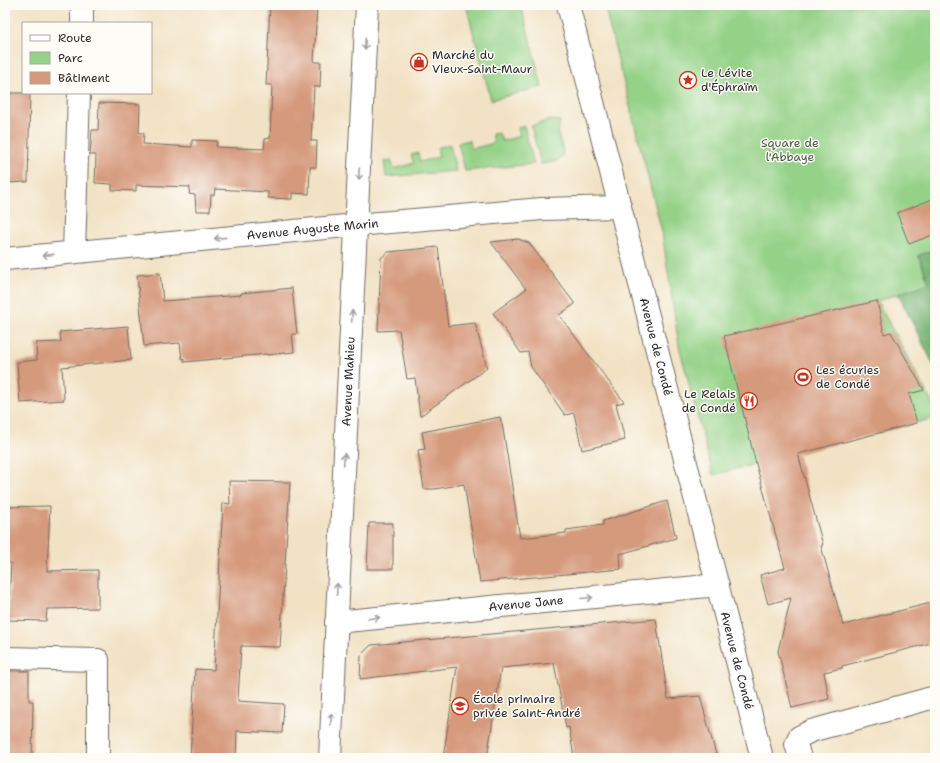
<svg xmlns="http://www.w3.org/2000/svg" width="940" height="763" font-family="'Shantell Sans',sans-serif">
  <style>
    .green { fill: #95d288; stroke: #607e5a }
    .forest { fill: #78b474; stroke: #527050 }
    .building { fill: #d5997b }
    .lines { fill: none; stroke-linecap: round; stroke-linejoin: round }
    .minor-casing { stroke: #716b61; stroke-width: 24 }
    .minor { stroke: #fff; stroke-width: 22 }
    .oneway { stroke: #a0a0a0 }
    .labels { text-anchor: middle; stroke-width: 3; stroke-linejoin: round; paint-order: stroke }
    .poi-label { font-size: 12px; fill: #2b2b2b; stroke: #fdfcf7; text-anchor: start }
    .park-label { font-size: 12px; fill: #4b5d47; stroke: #fdfcf7 }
    .street-label { font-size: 12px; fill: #2b2b2b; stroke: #fdfcf7 }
  </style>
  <rect width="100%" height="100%" fill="#fdfcf7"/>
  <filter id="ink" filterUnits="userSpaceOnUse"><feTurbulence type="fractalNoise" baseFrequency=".025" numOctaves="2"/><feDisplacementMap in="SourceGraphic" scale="8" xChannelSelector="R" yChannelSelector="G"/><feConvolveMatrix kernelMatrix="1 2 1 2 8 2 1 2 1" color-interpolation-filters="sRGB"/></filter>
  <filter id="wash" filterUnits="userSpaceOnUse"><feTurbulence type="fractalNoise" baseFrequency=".012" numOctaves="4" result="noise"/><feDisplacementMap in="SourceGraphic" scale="16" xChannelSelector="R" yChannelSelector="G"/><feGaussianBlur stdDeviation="0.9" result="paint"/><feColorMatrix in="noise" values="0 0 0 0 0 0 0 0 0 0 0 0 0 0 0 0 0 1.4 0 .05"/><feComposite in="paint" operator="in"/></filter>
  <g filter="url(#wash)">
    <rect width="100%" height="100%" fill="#f2e2c4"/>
    <!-- green -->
    <g class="green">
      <path d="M466,5H521L542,87L491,100Z"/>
      <path d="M604,5H935V249L918,255L929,283L877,301L935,408V418L713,475L679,346L662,232Z"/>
      <path d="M550,120L560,121L558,134L563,150L562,157L557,161L541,164L531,126Z"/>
      <path d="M524,126L534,164L465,171L458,143L469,140L471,149L494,143L492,134L499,133L502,141L520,136L518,128Z"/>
      <path d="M450,144L456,171L386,177L384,161L391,160L394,169L414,163L411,155L418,153L420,162L439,157L437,148Z"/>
    </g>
    <!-- forest -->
    <path class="forest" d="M935,250V368L898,294L929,283L919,256Z"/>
    <g id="blocks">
      <!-- building -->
      <g class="building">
        <path d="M270,5H317L314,62H321L320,87H314L311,141H317L316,167H310L309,194L292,193V199L268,198V192L215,189L214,195H211L210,211H196L195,195L189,194L190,187L136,185V191L112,190V184L95,183L96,155H90L92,130H98L99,103L140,104L139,133H144L143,144L192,147V140L217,141L216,147L264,149L265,139L270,138L272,85H266Z"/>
        <path d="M5,93H30L28,182L5,183Z"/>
        <path d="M935,198V234L909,244L897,213Z"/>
        <path d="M518,239L529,243L575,304L559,315L624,402L616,404L625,440L582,450L574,413L565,415L531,367L528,352L521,353L493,313L526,289L491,242Z"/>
        <path d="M438,247L448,326L475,323L487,368L420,416L415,378L407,379L399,330L378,331L381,258L388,252Z"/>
        <path d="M160,273L163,301L241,295V293L292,288L297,334H292L294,352L267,355V354L184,362V358L182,359L180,343L144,346L137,275Z"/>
        <path d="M877,301L884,334L891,332L924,390L909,394L917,423L798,454L823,545L821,546L843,625L935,602V642L842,666V668L824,672L829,699L792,708L778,651L791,598L768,604L760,575L785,568L756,464L724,336Z"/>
        <path d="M128,326L131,360L62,367L64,400L20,403L17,362L37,360L36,343L61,342L60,332Z"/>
        <path d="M500,417L503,429L520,538L566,533V530L603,525V521L667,501L676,538L620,554L621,569L480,582L464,484L435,489H424L418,450L425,449L422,432Z"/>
        <path d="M229,481L290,482L280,647L241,646L238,701L284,704L282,733L237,731L236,758H190L195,669L214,670L223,503L230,504Z"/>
        <path d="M50,506L47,571L98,570V608L47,609L46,621L8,620L11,563H5V507Z"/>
        <path d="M369,523H393V569H367Z"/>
        <path d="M656,619L668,699L700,696L717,758H574L569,727L566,728L554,663L501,668L487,758H443L457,667L360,679L361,655L371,645Z"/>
        <path d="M5,671H29V701H33L32,758H5Z"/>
      </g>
    </g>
  </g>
  <g filter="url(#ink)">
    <use href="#blocks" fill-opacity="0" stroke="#716b61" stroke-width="1"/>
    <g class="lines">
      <!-- minor casing -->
      <g class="minor-casing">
        <g id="minor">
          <path id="s1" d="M568,5L762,758"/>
          <path d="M82,23V5"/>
          <path d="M74,252L79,93"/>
          <path id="s2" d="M5,259L356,225L542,209L620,207"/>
          <path id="s3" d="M336,622L718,585"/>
          <path d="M5,658L98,660V758"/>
          <path id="s4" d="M330,758L367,5"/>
          <path d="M800,758L796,744L799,737L811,731L935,697"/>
        </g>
      </g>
      <!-- minor -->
      <use href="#minor" class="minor"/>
    </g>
    <!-- one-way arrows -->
    <defs><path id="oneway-shaft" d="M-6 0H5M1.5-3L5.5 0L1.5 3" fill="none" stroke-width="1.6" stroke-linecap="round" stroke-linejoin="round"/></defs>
    <g class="oneway">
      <use href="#oneway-shaft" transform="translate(365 44) rotate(93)"/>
      <use href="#oneway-shaft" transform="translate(359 174) rotate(93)"/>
      <use href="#oneway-shaft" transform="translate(220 238) rotate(174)"/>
      <use href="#oneway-shaft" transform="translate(48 255) rotate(174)"/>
      <use href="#oneway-shaft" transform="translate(352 316) rotate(-87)"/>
      <use href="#oneway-shaft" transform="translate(344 459) rotate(-87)"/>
      <use href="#oneway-shaft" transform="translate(337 589) rotate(-87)"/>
      <use href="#oneway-shaft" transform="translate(587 598) rotate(-5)"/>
      <use href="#oneway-shaft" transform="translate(374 618) rotate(-5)"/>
      <use href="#oneway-shaft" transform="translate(331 719) rotate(-87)"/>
    </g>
  </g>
  <!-- icons -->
  <defs>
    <g id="shop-ring" transform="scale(0.9)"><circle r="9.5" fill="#fdfcf7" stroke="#c8321e" stroke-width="1.5"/><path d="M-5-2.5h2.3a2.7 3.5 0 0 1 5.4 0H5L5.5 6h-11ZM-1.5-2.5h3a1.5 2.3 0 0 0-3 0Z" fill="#c8321e"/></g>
    <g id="sight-ring" transform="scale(0.9)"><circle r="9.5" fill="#fdfcf7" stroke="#c8321e" stroke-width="1.5"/><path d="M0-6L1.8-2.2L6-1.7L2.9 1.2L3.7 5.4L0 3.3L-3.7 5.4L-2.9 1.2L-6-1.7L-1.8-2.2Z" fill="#c8321e"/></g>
    <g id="stadium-ring" transform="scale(0.9)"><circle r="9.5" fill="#fdfcf7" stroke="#c8321e" stroke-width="1.5"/><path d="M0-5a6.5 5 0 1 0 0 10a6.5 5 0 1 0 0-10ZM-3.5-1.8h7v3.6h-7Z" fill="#c8321e"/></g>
    <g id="restaurant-ring" transform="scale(0.9)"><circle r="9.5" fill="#fdfcf7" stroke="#c8321e" stroke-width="1.5"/><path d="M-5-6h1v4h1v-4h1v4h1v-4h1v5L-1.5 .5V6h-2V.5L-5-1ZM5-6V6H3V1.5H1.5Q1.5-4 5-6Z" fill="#c8321e"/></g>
    <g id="school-ring" transform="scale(0.9)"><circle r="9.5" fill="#fdfcf7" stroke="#c8321e" stroke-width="1.5"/><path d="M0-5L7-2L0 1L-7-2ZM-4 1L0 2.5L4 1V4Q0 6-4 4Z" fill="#c8321e"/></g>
  </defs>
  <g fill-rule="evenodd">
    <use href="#shop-ring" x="419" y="62"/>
    <use href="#sight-ring" x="688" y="80"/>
    <use href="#stadium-ring" x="803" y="377"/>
    <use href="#restaurant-ring" x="749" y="401"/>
    <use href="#school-ring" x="460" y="706"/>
  </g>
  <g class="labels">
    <!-- poi labels -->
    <g class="poi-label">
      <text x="432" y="59">Marché du<tspan x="432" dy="14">Vieux-Saint-Maur</tspan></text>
      <text x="701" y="77">Le Lévite<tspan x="701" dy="14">d'Éphraïm</tspan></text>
      <text x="816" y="374">Les écuries<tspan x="816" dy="14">de Condé</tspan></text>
      <text x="736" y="398" text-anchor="end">Le Relais<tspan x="736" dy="14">de Condé</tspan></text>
      <text x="473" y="703">École primaire<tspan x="473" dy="14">privée Saint-André</tspan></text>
    </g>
    <!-- park labels -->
    <g class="park-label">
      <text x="790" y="147">Square de<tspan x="790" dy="14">l'Abbaye</tspan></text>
    </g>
    <!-- street labels -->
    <g class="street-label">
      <text dy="4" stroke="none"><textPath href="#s2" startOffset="309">Avenue Auguste Marin</textPath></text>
      <text dy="4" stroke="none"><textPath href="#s1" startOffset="353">Avenue de Condé</textPath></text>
      <text dy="4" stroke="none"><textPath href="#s4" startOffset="377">Avenue Mahieu</textPath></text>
      <text dy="4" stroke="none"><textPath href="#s3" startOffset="191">Avenue Jane</textPath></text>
      <text dy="4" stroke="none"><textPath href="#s1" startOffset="677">Avenue de Condé</textPath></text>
    </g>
  </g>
  <!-- margin -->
  <rect width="940" height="763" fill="none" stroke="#fdfcf7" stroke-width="20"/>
  <!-- legend -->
  <rect x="22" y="22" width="130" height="72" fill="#fdfcf7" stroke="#a9a8a5"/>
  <rect x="30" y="35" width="20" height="6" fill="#ffffff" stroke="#a9a8a5"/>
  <text x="58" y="42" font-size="12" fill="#2b2b2b">Route</text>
  <rect x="30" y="52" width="20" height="12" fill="#95d288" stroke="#a9a8a5"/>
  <text x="58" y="62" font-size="12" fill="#2b2b2b">Parc</text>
  <rect x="30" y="72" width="20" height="12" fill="#d5997b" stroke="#a9a8a5"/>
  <text x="58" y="82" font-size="12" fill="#2b2b2b">Bâtiment</text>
</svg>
